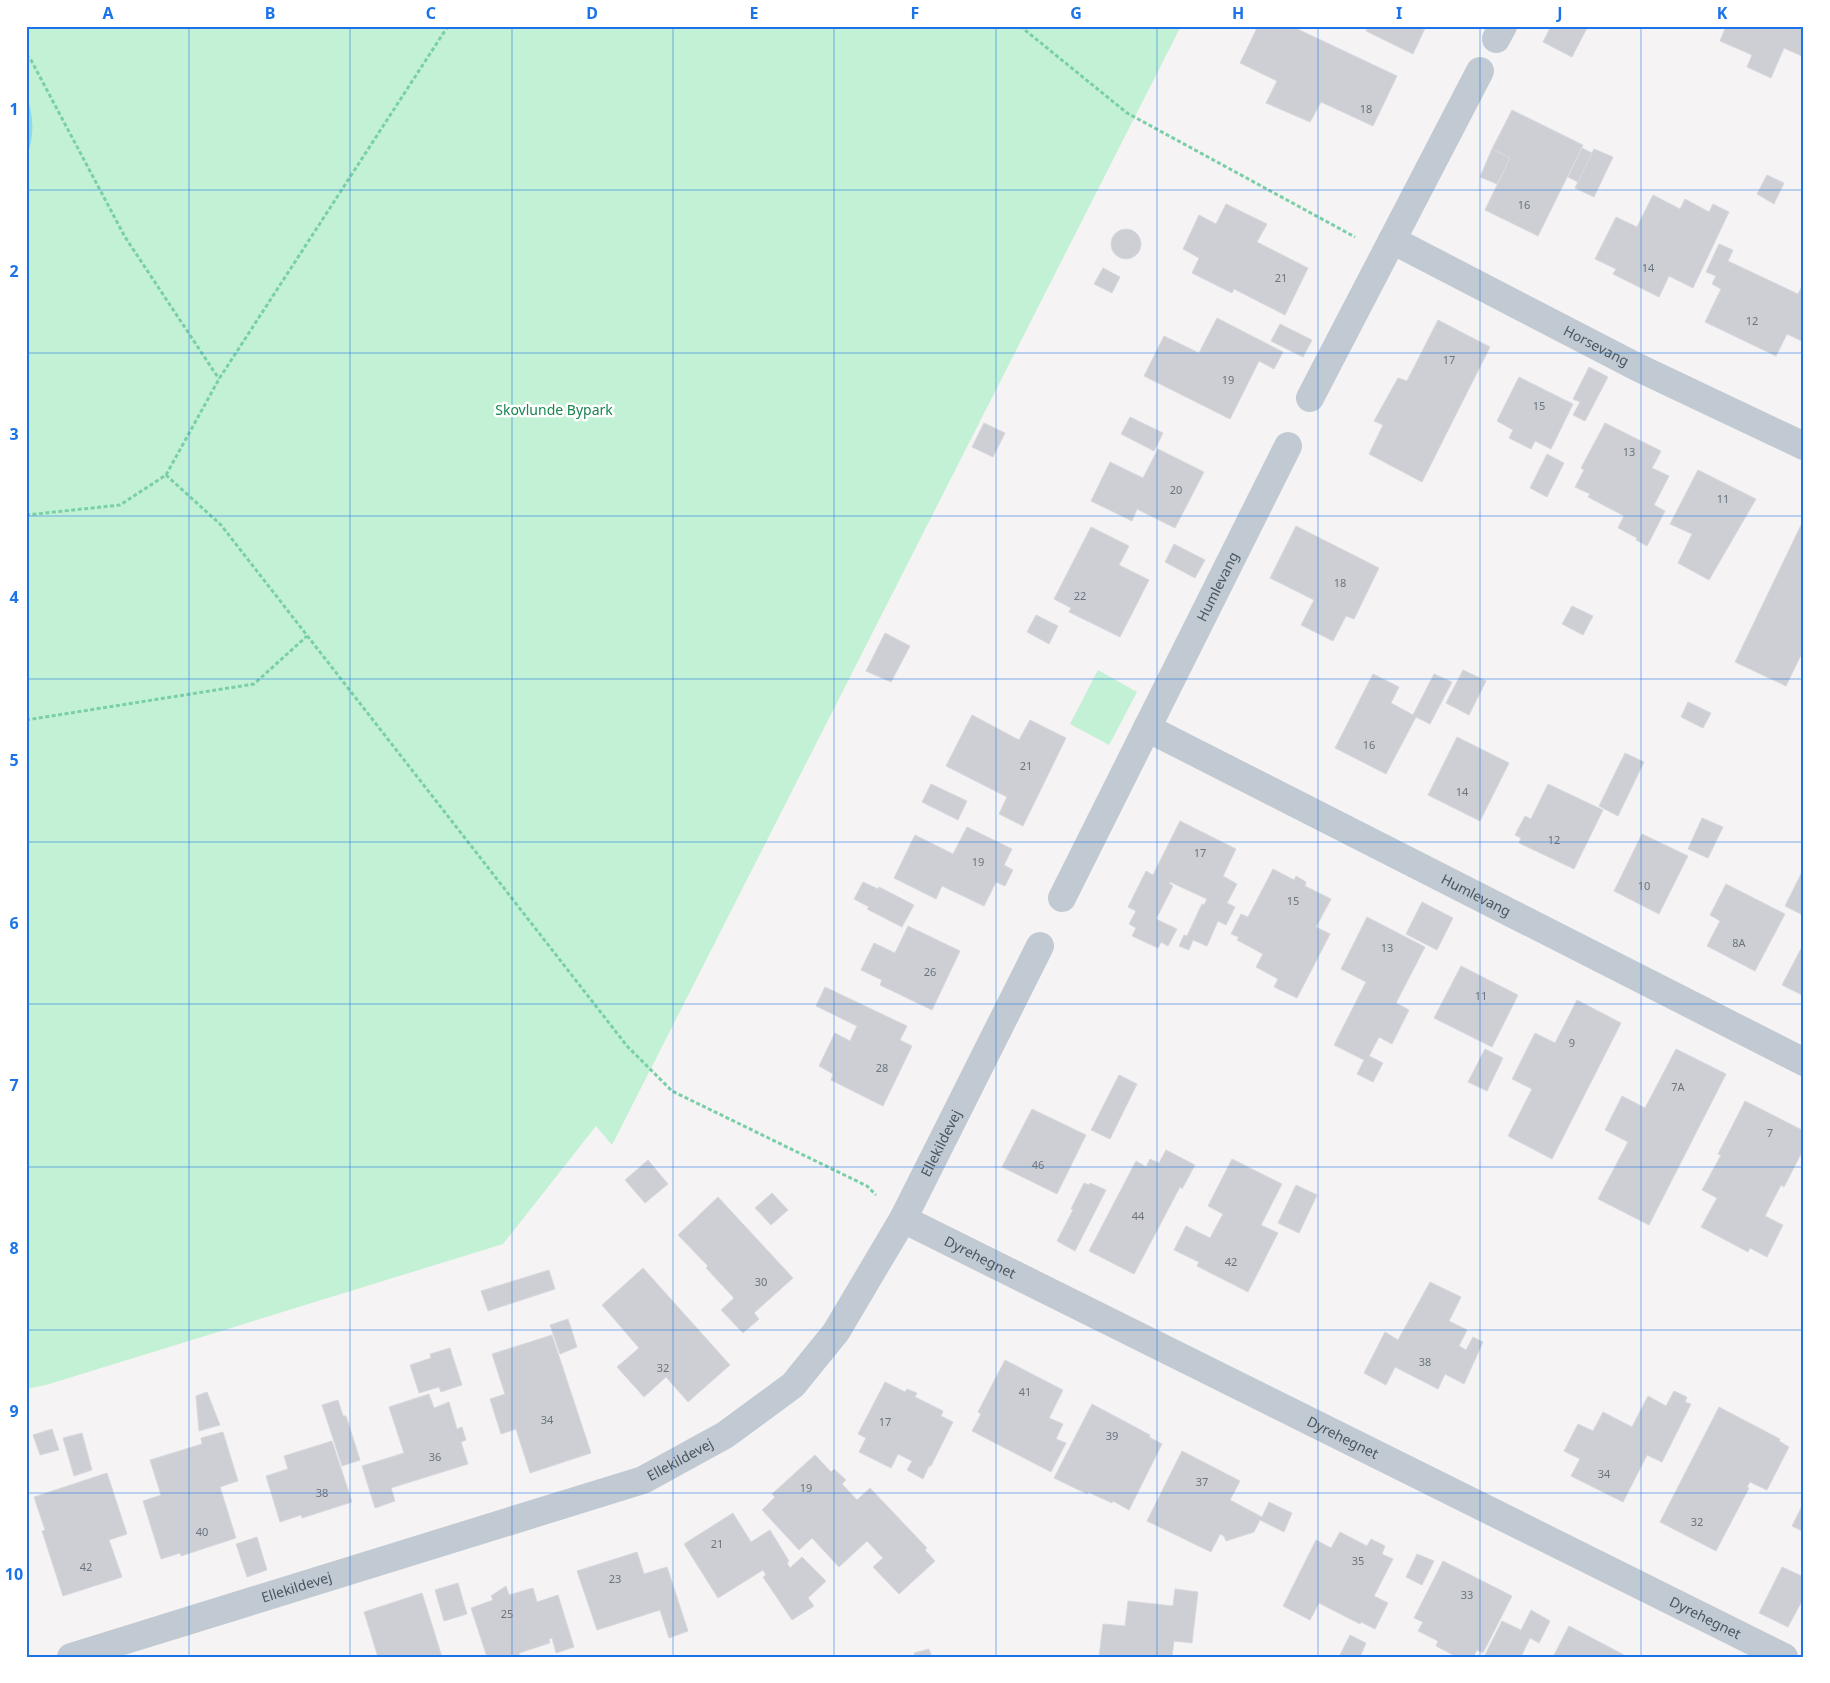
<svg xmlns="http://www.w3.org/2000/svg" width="1830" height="1683" font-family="'Noto Sans',sans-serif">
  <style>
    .green { fill: #c3f1d5 }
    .water { fill: #90daee }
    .building { fill: #cdcfd5; stroke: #d7d9de }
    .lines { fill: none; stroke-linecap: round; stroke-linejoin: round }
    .path { stroke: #7ad0a6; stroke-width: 3; stroke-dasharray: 4 2.5; stroke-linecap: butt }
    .minor { stroke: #c1cad2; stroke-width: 28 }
    .grid { fill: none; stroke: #1a73e8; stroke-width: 1; stroke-opacity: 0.55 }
    .labels { text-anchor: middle; stroke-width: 5; stroke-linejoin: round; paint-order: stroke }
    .number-label { font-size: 11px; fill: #6b747e }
    .street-label { font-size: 14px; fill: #4a5661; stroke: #fff }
    .park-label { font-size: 14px; fill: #17864f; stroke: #fff }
    .neatline { fill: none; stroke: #1a73e8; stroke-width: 2 }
    .grid-label { font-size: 16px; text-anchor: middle; font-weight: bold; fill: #1a73e8 }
  </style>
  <rect width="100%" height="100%" fill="#f5f3f3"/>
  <!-- green -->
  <g class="green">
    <path d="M26,26H1181L612,1145L596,1126L503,1244L46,1385L26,1389Z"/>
    <path d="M1098,670L1137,692L1109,745L1070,724Z"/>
  </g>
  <!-- water -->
  <path class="water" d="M26,94C34,115 35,137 26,158Z"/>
  <!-- building -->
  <g class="building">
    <path d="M1258,26H1291L1397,76L1373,126L1321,102L1310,122L1266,103L1277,81L1240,63Z"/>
    <path d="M1369,26H1426L1413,54L1366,31Z"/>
    <path d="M1551,26H1588L1572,57L1543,42Z"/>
    <path d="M1726,26H1804V57L1784,48L1771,78L1747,67L1752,55L1720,41Z"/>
    <path d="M1512,110L1583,145L1538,236L1485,210L1510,158L1492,149Z"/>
    <path d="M1582,148L1592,153L1578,182L1568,177Z"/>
    <path d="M1492,149L1510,158L1497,184L1480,177Z"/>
    <path d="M1594,149L1613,157L1594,197L1575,188Z"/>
    <path d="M1767,175L1784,183L1774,204L1757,194Z"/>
    <path d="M1653,195L1680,209L1685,199L1709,212L1713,204L1729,212L1693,288L1669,276L1659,297L1613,274L1616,269L1595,259L1616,217L1637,227Z"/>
    <path d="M1226,204L1267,224L1257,242L1308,268L1285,315L1234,289L1232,293L1192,273L1199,258L1183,249L1199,215L1216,224Z"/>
    <circle cx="1126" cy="244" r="15"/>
    <path d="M1719,244L1733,250L1728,261L1798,294L1804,282V342L1787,334L1776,356L1705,322L1721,289L1712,284L1716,276L1706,272Z"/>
    <path d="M1103,268L1120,277L1112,293L1094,284Z"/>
    <path d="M1217,318L1283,352L1274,369L1259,361L1230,419L1144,376L1164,336L1199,353Z"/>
    <path d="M1438,320L1490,347L1422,482L1369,454L1383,425L1374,421L1398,378L1407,381Z"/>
    <path d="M1280,324L1312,340L1303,357L1271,341Z"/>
    <path d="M1589,367L1608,377L1585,421L1573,415L1580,402L1573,399Z"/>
    <path d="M1519,377L1573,404L1551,449L1535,441L1531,449L1509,438L1513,430L1497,421Z"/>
    <path d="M1130,417L1163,433L1154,451L1121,434Z"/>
    <path d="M984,423L1005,433L993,457L972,447Z"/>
    <path d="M1605,423L1661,451L1652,468L1669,476L1654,505L1665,511L1647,546L1636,540L1637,538L1618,528L1624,516L1588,497L1590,494L1575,487L1584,470L1581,468Z"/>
    <path d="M1158,449L1204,472L1175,528L1137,509L1132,521L1091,501L1110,462L1143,478Z"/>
    <path d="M1547,454L1564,463L1547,497L1530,488Z"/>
    <path d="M1698,470L1756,499L1709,580L1678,563L1692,534L1670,524Z"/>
    <path d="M1802,523L1804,524V649L1786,686L1735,662Z"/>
    <path d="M1296,526L1379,568L1354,619L1346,616L1333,641L1301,625L1314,600L1270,578Z"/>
    <path d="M1091,527L1129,546L1119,565L1149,580L1120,637L1069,612L1071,608L1054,599Z"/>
    <path d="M1174,544L1205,560L1195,578L1165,562Z"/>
    <path d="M1572,606L1593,616L1583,635L1562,624Z"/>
    <path d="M1036,615L1058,626L1049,644L1027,632Z"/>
    <path d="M885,633L910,646L891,682L866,671Z"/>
    <path d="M1463,670L1486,681L1469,715L1446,703Z"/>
    <path d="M1373,674L1399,687L1391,703L1413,715L1434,674L1452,682L1430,724L1416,717L1386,774L1335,748Z"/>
    <path d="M1688,702L1711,713L1703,728L1681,717Z"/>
    <path d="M972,715L1019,740L1030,720L1066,738L1023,826L999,814L1007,797L946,766Z"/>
    <path d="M1457,737L1509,763L1480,821L1428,795Z"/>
    <path d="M1625,753L1644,762L1618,816L1599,806Z"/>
    <path d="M931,784L967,801L958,820L922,802Z"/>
    <path d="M1548,784L1603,810L1574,869L1519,843L1521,838L1515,835L1525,816L1531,819Z"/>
    <path d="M1702,818L1723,827L1708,858L1688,849Z"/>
    <path d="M1180,821L1236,849L1223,876L1237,884L1227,903L1235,907L1226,925L1218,921L1207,946L1193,940L1189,950L1179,946L1184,935L1187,936L1202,904L1204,905L1207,899L1170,882L1169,883L1173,886L1156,919L1177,929L1168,946L1161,942L1158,948L1132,936L1136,928L1129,924L1136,911L1128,907L1146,871L1153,875Z"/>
    <path d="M967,827L1012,849L1004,865L1013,870L1005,886L996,882L984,906L942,886L936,899L894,878L915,835L953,854Z"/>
    <path d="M1642,834L1688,856L1659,914L1614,891Z"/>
    <path d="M1804,868V914L1803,915L1785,906Z"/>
    <path d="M1273,869L1294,880L1296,876L1306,882L1305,886L1331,899L1316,927L1330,934L1297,998L1274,987L1278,979L1256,967L1263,954L1237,940L1239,937L1231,934L1241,914L1248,917Z"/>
    <path d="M863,882L878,889L879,887L914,905L902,927L867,909L869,907L854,899Z"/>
    <path d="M1726,884L1785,914L1755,971L1707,946L1720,921L1710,915Z"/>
    <path d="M1422,902L1453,918L1437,950L1406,934Z"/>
    <path d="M1367,917L1425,947L1396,1003L1409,1010L1392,1044L1379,1037L1369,1056L1383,1063L1373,1082L1357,1074L1364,1060L1334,1045L1366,982L1341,969Z"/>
    <path d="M908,926L960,951L932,1010L880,985L882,980L861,970L874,943L895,953Z"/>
    <path d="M1804,943V996L1782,985Z"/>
    <path d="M1461,966L1518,995L1492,1047L1434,1018Z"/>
    <path d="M825,987L907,1026L900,1040L912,1046L883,1106L831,1080L833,1074L819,1066L835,1033L850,1041L857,1026L816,1006Z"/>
    <path d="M1577,1000L1621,1023L1552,1159L1508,1136L1532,1089L1512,1079L1535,1033L1555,1043Z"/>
    <path d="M1485,1049L1503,1058L1487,1091L1468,1082Z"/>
    <path d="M1676,1049L1726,1074L1649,1225L1598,1199L1628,1142L1605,1130L1622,1096L1645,1108Z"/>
    <path d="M1119,1075L1137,1084L1110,1139L1091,1130Z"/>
    <path d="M1745,1101L1804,1131V1148L1784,1187L1781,1185L1765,1216L1783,1225L1767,1257L1750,1248L1748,1252L1701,1227L1717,1198L1702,1190L1721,1155L1718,1154Z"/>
    <path d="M1032,1109L1086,1135L1057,1194L1002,1167Z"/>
    <path d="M1166,1150L1195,1165L1182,1189L1180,1187L1134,1274L1089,1251L1136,1161L1146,1167L1150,1159L1159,1163Z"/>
    <path d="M1232,1159L1282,1184L1261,1225L1278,1233L1248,1292L1197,1266L1199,1262L1174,1250L1186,1226L1210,1238L1223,1214L1208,1206Z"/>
    <path d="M648,1160L668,1184L645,1203L625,1180Z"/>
    <path d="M1084,1183L1089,1185L1090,1183L1106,1190L1075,1251L1057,1241L1073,1210L1071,1209Z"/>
    <path d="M1296,1185L1317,1195L1299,1233L1278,1223Z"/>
    <path d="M772,1193L788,1210L771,1225L755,1208Z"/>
    <path d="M718,1197L793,1278L754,1313L759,1319L743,1333L721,1310L734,1298L706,1268L708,1266L678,1235Z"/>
    <path d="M643,1268L730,1365L688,1402L666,1377L644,1397L617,1367L639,1348L602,1305Z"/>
    <path d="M549,1270L555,1289L488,1311L481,1291Z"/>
    <path d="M1430,1282L1461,1297L1449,1321L1467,1330L1459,1346L1466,1350L1473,1337L1483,1342L1464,1384L1445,1374L1438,1389L1395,1367L1386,1385L1364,1373L1385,1332L1398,1340Z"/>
    <path d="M568,1319L577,1347L560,1354L550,1325Z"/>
    <path d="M552,1335L591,1453L530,1473L516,1429L501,1434L490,1399L505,1394L492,1354Z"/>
    <path d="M450,1348L462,1385L441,1392L439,1387L419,1393L410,1365L431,1358L430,1354Z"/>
    <path d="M1005,1360L1063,1390L1049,1418L1063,1424L1056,1439L1066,1443L1051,1472L972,1431L981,1414L978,1412Z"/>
    <path d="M885,1382L905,1392L907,1389L917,1393L915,1397L943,1411L941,1416L953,1422L931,1466H929L923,1479L907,1470L912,1461L898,1454L891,1468L859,1452L866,1438L858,1434Z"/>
    <path d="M1674,1391L1687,1397L1685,1402L1691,1404L1662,1462L1647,1455L1623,1502L1571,1476L1580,1459L1564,1451L1578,1424L1593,1431L1603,1412L1632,1427L1648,1396L1666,1406Z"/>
    <path d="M207,1392L220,1425L199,1431L196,1396Z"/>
    <path d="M429,1394L434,1408L449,1402L457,1429L462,1427L466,1440L461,1442L468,1464L391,1488L395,1501L375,1508L362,1466L404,1453L389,1407Z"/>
    <path d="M338,1400L343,1416H346L360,1460L342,1466L322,1405Z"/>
    <path d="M1092,1404L1150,1435L1149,1437L1162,1444L1129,1510L1113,1501L1112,1503L1088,1492L1087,1494L1054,1478Z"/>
    <path d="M1719,1407L1780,1439L1779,1441L1789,1447L1767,1490L1750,1482L1747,1487L1749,1488L1716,1551L1660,1522Z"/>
    <path d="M52,1429L59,1450L40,1455L33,1435Z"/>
    <path d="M223,1432L238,1481L220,1487L236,1538L181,1556L180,1553L161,1559L143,1501L161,1495L150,1460L202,1444L201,1438Z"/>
    <path d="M82,1433L92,1470L74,1476L63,1438Z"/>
    <path d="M332,1441L352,1502L302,1518L301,1515L280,1522L266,1476L288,1469L284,1456Z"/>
    <path d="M1182,1451L1240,1481L1230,1500L1262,1517L1269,1502L1292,1513L1284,1532L1260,1520L1254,1532L1226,1541L1224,1536L1220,1534L1211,1552L1147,1521Z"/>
    <path d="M815,1455L831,1472L834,1469L846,1480L842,1484L857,1500L870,1488L927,1548L925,1550L935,1561L899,1594L873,1567L883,1558L867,1541L839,1567L812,1538L799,1550L762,1510L775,1497L772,1494Z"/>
    <path d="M107,1473L127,1534L109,1540L122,1577L63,1596L42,1531L45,1530L34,1497Z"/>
    <path d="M1804,1502V1532L1792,1526Z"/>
    <path d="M733,1513L751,1542L770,1530L789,1561L787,1563L790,1568L802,1557L826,1581L808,1598L814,1606L792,1620L763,1577L766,1575L763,1570L718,1598L684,1544Z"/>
    <path d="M1340,1532L1367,1546L1371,1539L1385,1546L1382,1554L1393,1559L1374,1596L1388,1603L1375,1629L1361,1622L1360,1624L1319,1603L1310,1620L1283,1606L1316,1540L1331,1548Z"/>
    <path d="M257,1537L267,1570L247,1577L236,1544Z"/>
    <path d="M637,1552L644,1574L667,1567L688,1631L669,1638L660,1610L597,1630L577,1571Z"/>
    <path d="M1417,1554L1434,1561L1422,1585L1406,1577Z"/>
    <path d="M1443,1561L1512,1596L1483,1653L1477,1650L1473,1657H1457L1436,1646L1438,1641L1418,1631L1423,1622L1414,1618Z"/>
    <path d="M1782,1567L1804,1577V1597L1788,1627L1759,1613Z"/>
    <path d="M458,1583L467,1614L444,1621L435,1590Z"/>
    <path d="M506,1586L509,1595L533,1588L537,1602L558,1595L574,1647L556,1653L552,1638L549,1639L550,1643L519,1653L520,1657H487L471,1608L493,1600L491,1596Z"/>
    <path d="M1175,1589L1198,1592L1192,1643L1174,1641L1172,1657H1099L1103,1624L1125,1626L1128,1601L1173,1606Z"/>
    <path d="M422,1593L442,1657H378L364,1612Z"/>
    <path d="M1531,1610L1550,1621L1539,1643L1530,1638L1521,1657H1484L1502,1621L1521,1630Z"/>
    <path d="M1569,1626L1628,1657H1553Z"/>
    <path d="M1350,1635L1366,1643L1360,1657H1339Z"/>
    <path d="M929,1649L932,1657H915L914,1653Z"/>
  </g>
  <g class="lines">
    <!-- path -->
    <g class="path">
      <path d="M1020,26L1127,113L1355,237"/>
      <path d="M26,55L31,60L125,237L219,379"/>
      <path d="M166,475L221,525L627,1046L672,1091L867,1186L876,1195"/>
      <path d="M26,515L120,505L166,475L219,379L448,26"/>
      <path d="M26,720L254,684L307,636"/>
    </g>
    <!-- minor -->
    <g class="minor">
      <path d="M1496,39L1503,26"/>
      <path id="s1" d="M1392,240L1637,367L1804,446"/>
      <path d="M1310,398L1480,71"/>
      <path id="s2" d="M1147,728L1804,1062"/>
      <path id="s3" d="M1062,898L1288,446"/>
      <path id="s4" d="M903,1219L1784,1657"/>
      <path id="s5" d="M71,1657L643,1480L725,1435L793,1385L836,1332L903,1219L1040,946"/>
    </g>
  </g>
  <!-- grid -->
  <path class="grid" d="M189,26V1657M350,26V1657M512,26V1657M673,26V1657M834,26V1657M996,26V1657M1157,26V1657M1318,26V1657M1480,26V1657M1641,26V1657M26,190H1804M26,353H1804M26,516H1804M26,679H1804M26,842H1804M26,1004H1804M26,1167H1804M26,1330H1804M26,1493H1804"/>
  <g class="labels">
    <!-- number labels -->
    <g class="number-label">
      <text x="1366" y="113">18</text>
      <text x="1524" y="209">16</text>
      <text x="1648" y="272">14</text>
      <text x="1281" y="282">21</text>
      <text x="1752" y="325">12</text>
      <text x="1449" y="364">17</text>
      <text x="1228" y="384">19</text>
      <text x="1539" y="410">15</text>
      <text x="1629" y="456">13</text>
      <text x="1176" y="494">20</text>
      <text x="1723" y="503">11</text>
      <text x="1340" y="587">18</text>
      <text x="1080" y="600">22</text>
      <text x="1369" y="749">16</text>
      <text x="1026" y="770">21</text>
      <text x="1462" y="796">14</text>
      <text x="1554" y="844">12</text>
      <text x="1200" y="857">17</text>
      <text x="978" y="866">19</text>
      <text x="1644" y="890">10</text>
      <text x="1293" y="905">15</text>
      <text x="1739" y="947">8A</text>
      <text x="1387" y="952">13</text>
      <text x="930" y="976">26</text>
      <text x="1481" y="1000">11</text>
      <text x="1572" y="1047">9</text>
      <text x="882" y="1072">28</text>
      <text x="1678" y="1091">7A</text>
      <text x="1770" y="1137">7</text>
      <text x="1038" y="1169">46</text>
      <text x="1138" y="1220">44</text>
      <text x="1231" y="1266">42</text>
      <text x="761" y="1286">30</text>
      <text x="1425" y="1366">38</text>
      <text x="663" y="1372">32</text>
      <text x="1025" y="1396">41</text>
      <text x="547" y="1424">34</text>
      <text x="885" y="1426">17</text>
      <text x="1112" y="1440">39</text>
      <text x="435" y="1461">36</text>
      <text x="1604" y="1478">34</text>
      <text x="1202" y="1486">37</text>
      <text x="806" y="1492">19</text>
      <text x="322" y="1497">38</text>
      <text x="1697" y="1526">32</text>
      <text x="202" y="1536">40</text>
      <text x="717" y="1548">21</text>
      <text x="1358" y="1565">35</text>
      <text x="86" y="1571">42</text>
      <text x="615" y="1583">23</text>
      <text x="1467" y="1599">33</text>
      <text x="507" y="1618">25</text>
    </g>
    <!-- street labels -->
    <g class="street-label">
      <text dy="5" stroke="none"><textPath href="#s1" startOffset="230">Horsevang</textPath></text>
      <text dy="5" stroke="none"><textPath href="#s3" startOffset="348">Humlevang</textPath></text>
      <text dy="5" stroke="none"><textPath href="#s2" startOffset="369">Humlevang</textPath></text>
      <text dy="5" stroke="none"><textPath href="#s5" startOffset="1061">Ellekildevej</textPath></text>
      <text dy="5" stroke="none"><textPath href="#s4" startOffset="86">Dyrehegnet</textPath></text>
      <text dy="5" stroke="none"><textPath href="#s4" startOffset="491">Dyrehegnet</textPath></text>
      <text dy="5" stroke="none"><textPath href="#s5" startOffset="641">Ellekildevej</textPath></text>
      <text dy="5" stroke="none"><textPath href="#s5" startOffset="236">Ellekildevej</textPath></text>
      <text dy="5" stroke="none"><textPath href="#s4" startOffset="896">Dyrehegnet</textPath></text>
    </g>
    <!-- park labels -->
    <g class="park-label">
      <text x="554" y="415">Skovlunde Bypark</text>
    </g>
  </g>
  <!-- border -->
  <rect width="1830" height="1683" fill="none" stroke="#ffffff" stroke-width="55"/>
  <rect x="28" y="28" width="1774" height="1628" class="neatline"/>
  <g class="grid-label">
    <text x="108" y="19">A</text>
    <text x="270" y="19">B</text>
    <text x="431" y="19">C</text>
    <text x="592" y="19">D</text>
    <text x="754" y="19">E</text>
    <text x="915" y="19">F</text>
    <text x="1076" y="19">G</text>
    <text x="1238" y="19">H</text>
    <text x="1399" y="19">I</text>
    <text x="1560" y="19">J</text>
    <text x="1722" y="19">K</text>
    <text x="14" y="115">1</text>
    <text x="14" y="277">2</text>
    <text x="14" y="440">3</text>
    <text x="14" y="603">4</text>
    <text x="14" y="766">5</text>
    <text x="14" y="929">6</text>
    <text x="14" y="1091">7</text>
    <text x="14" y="1254">8</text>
    <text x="14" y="1417">9</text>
    <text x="14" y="1580">10</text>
  </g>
</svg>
